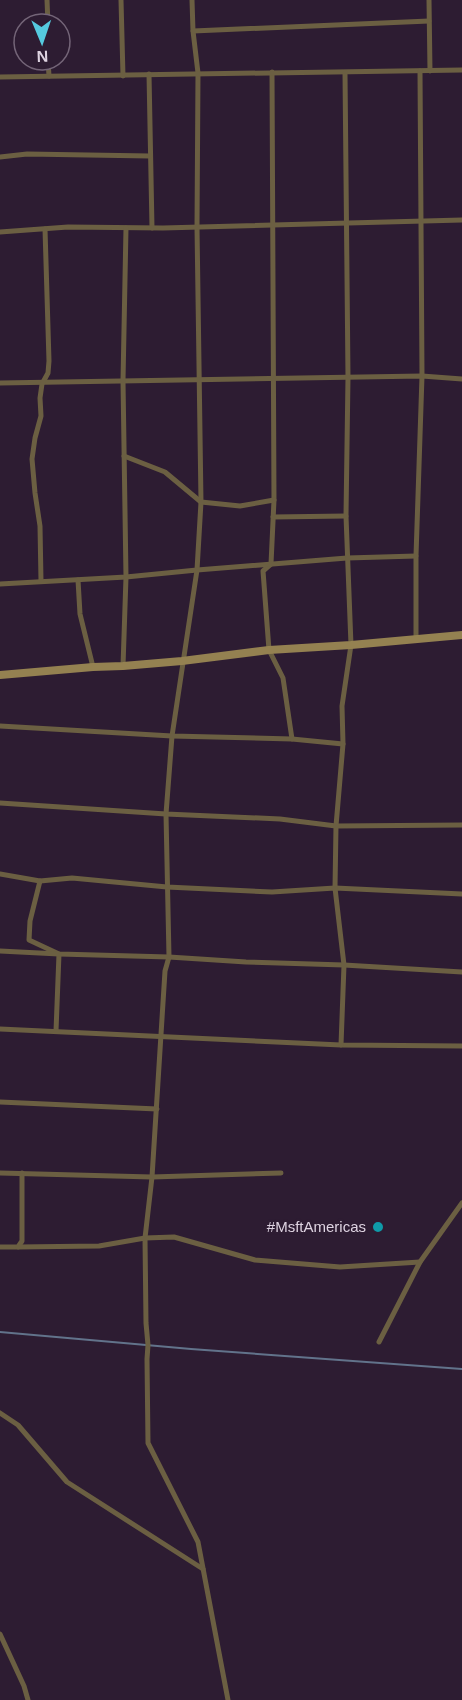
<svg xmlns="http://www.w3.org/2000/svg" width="462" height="1700" font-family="Arial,sans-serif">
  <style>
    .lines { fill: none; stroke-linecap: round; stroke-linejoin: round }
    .stream { stroke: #62738b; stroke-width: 2 }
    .street { stroke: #6b5f42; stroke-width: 5 }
    .secondary { stroke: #948151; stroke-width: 8 }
    .culture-dot { fill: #0f9aa8; stroke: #2d1c32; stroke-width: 2 }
    .labels { text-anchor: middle; stroke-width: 5; stroke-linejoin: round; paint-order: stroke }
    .poi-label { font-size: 15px; fill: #ded3e1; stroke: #2d1c32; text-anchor: end }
  </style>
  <rect width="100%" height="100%" fill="#2d1c32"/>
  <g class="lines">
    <!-- stream -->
    <path class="stream" d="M0,1332L191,1349L462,1369"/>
    <!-- street -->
    <g class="street">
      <path d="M47,0L48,24"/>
      <path d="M121,0L123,76"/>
      <path d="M192,0L193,31L198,73L197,227L201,502L197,570L172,736L166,814L169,957L165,971L152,1177L145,1238L146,1323L148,1345L147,1359L148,1443L198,1542L228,1700"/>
      <path d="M429,0L430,71"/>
      <path d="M193,31L429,21"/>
      <path d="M48,60L49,76"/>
      <path d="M272,72L274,500L271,564L263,571L269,650L283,678L292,739"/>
      <path d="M149,74L152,228"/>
      <path d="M0,77L462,70"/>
      <path d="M0,157L27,154L150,156"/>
      <path d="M0,232L68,227L163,228L462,220"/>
      <path d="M0,383L422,376L462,379"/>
      <path d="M124,456L165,472L201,502L240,506L274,500"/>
      <path d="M273,517L346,516"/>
      <path d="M78,580L80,614L93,667"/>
      <path d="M41,581L40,526L35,493L32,459L35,438L41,416L40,398L42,384L48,373L49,361L45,229"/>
      <path d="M0,584L126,577L197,570L347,558L416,556"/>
      <path d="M416,639V556L422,376L420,71"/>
      <path d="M123,666L126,577L123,381L126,228"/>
      <path d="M0,726L172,736L292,739L343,744"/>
      <path d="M0,803L166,814L280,819L336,826L462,825"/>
      <path d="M0,874L40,881L72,878L167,887L272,892L335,888L462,894"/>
      <path d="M40,881L30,921L29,940L59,954L56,1031"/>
      <path d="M0,951L59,954L169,957L246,962L344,965L462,972"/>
      <path d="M0,1029L341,1045L462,1046"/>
      <path d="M341,1045L344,965L335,888L336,826L343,744L342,706L351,645L346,516L348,377L345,73"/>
      <path d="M0,1102L157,1109"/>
      <path d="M0,1173L152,1177L281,1173"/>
      <path d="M0,1247H18L22,1241V1173"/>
      <path d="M18,1247L99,1246L145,1238L174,1237L255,1260L340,1267L420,1262"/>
      <path d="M379,1342L420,1262L462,1203"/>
      <path d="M0,1413L18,1425L67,1482L203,1569"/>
      <path d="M0,1634L24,1686L28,1700"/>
    </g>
    <!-- secondary -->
    <path class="secondary" d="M0,675L93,667L123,666L182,661L269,650L351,645L462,635"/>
  </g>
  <!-- markers -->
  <circle class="culture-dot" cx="378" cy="1227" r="6"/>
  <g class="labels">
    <!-- poi labels -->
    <g class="poi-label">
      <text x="366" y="1232">#MsftAmericas</text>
    </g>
  </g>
  <!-- north arrow -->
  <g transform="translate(42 42) rotate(178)"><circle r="28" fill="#2d1c32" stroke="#746578" stroke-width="1.5"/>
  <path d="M0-4.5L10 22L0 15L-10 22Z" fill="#55cadf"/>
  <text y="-9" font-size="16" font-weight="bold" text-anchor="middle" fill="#ded3e1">N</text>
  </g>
</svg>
